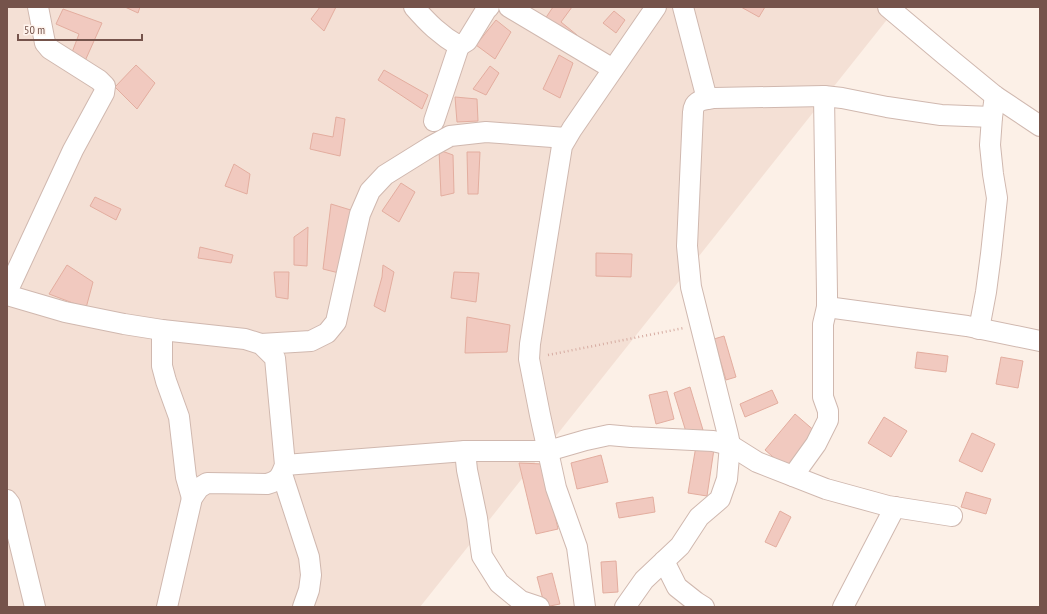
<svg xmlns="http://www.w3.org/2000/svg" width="1047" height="614" font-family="'PT Sans Narrow',sans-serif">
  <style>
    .residential { fill: #f4e0d5 }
    .building { fill: #f1c9bf; stroke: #e3ad9f }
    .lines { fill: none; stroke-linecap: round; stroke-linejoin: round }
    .minor-casing { stroke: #d0b8af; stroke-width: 22 }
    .path { stroke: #d6aca2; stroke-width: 2.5; stroke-dasharray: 1 3; stroke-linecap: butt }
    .minor { stroke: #fff; stroke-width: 20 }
  </style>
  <rect width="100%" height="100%" fill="#fcf0e7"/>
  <!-- residential -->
  <path class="residential" d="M7,7H897L420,607H7Z"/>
  <!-- building -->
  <g class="building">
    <path d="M125,7H140L138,13Z"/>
    <path d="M320,7H336L324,31L311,19Z"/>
    <path d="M553,7H572L561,22L577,35L573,44L541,25Z"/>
    <path d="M741,7H765L759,17Z"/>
    <path d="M63,9L102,23L85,61L71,55L79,34L56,24Z"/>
    <path d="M614,11L625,20L616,33L603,23Z"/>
    <path d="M496,20L511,32L495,59L476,45Z"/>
    <path d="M559,55L573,63L560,98L543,89Z"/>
    <path d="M136,65L155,83L137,109L115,87Z"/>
    <path d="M490,66L499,73L486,95L473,89Z"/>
    <path d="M384,70L428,95L422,109L378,80Z"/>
    <path d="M455,97L477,99L478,121L457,122Z"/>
    <path d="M336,117L345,119L340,156L310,149L313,133L333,137Z"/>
    <path d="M439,150L453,155L454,193L441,196Z"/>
    <path d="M467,152H480L478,194H468Z"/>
    <path d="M234,164L250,174L247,194L225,186Z"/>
    <path d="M401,183L415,192L399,222L382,211Z"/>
    <path d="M95,197L121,209L116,220L90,206Z"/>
    <path d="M331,204L354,211L339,273L323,269Z"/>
    <path d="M308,227L307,266L294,265V237Z"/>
    <path d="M200,247L233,255L231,263L198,258Z"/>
    <path d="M596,253L632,254L631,277L596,276Z"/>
    <path d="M67,265L93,282L86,308L49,294Z"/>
    <path d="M383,265L394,272L385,312L374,306L382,277Z"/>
    <path d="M274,272H289L288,299L276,297Z"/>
    <path d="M454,272L479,273L476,302L451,298Z"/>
    <path d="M467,317L510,325L507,352L465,353Z"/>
    <path d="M724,336L736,377L726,380L714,339Z"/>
    <path d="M917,352L948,356L946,372L915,368Z"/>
    <path d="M1001,357L1023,361L1018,388L996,384Z"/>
    <path d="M690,387L703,430L687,435L674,393Z"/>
    <path d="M772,390L778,403L745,417L740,404Z"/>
    <path d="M667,391L674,419L656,424L649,395Z"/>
    <path d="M795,414L817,433L787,469L765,450Z"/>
    <path d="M884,417L907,431L891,457L868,443Z"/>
    <path d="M972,433L995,444L982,472L959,461Z"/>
    <path d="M696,446L714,449L707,496L688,493Z"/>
    <path d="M601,455L608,482L577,489L571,463Z"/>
    <path d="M519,463L543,464L558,529L536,534Z"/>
    <path d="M966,492L991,499L986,514L961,507Z"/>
    <path d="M653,497L655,512L619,518L616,503Z"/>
    <path d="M780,511L791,517L776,547L765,542Z"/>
    <path d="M616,561L618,592L603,593L601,562Z"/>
    <path d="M552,573L560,604L545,607L537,577Z"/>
  </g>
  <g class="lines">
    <!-- minor casing -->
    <g class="minor-casing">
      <g id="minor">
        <path d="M414,7C428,23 440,35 459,46L467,41L486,10L489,7"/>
        <path d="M509,7L613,69"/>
        <path d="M683,7L707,99"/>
        <path d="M888,7L945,55L995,96L1040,126"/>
        <path d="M434,121L459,46"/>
        <path d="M7,292L73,150L104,93L105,86L99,80L50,49L45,43L38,7"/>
        <path d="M7,295L65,312L124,324L162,330L245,339L261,344L275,358L285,465C281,476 279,481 267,484L207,483L199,488L192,498L167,607"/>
        <path d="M827,307L967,326L1040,341"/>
        <path d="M979,329L986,292L991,254L997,198L993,174L990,145L992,117L995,96"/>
        <path d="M162,330V366L166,381L179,417L186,477L192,498"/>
        <path d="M261,344L311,341L327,333L336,322L360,214L370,191L385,175L430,147L450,136L486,132L566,138"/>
        <path d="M465,451L467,470L477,518L479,534L482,556L499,583L521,601L539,607"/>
        <path d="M285,465L465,451H548L586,440L609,435L631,437L713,441L730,445L757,462L826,489L888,506L952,516"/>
        <path d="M282,474L309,557L311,575L309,590L303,607"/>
        <path d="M793,476L816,444L828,420V411L823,397V324L827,307V294L824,96"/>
        <path d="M7,500L10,504L35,607"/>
        <path d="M664,561L677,587L696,602L704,607"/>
        <path d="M585,607L577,547L556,488L540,415L529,359L530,344L562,146L572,129L656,7"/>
        <path d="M625,607L644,580L680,546L699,517L720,499L727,479L730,445L728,435L691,287L687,246L693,112C693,110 694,107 695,105C699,99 708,99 714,98L824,96L842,98L887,107L941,115L992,117"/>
        <path d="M843,607L895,507"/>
      </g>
    </g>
    <!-- path -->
    <path class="path" d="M548,355L684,328"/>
    <!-- minor -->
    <use href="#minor" class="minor"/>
  </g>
  <!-- border -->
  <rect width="1047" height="614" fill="none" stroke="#75534b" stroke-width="16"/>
  <!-- scale -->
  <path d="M18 34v6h124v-6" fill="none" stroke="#75534b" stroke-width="2"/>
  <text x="24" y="34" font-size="12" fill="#75534b" stroke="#fff4ed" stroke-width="3" paint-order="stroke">50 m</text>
</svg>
